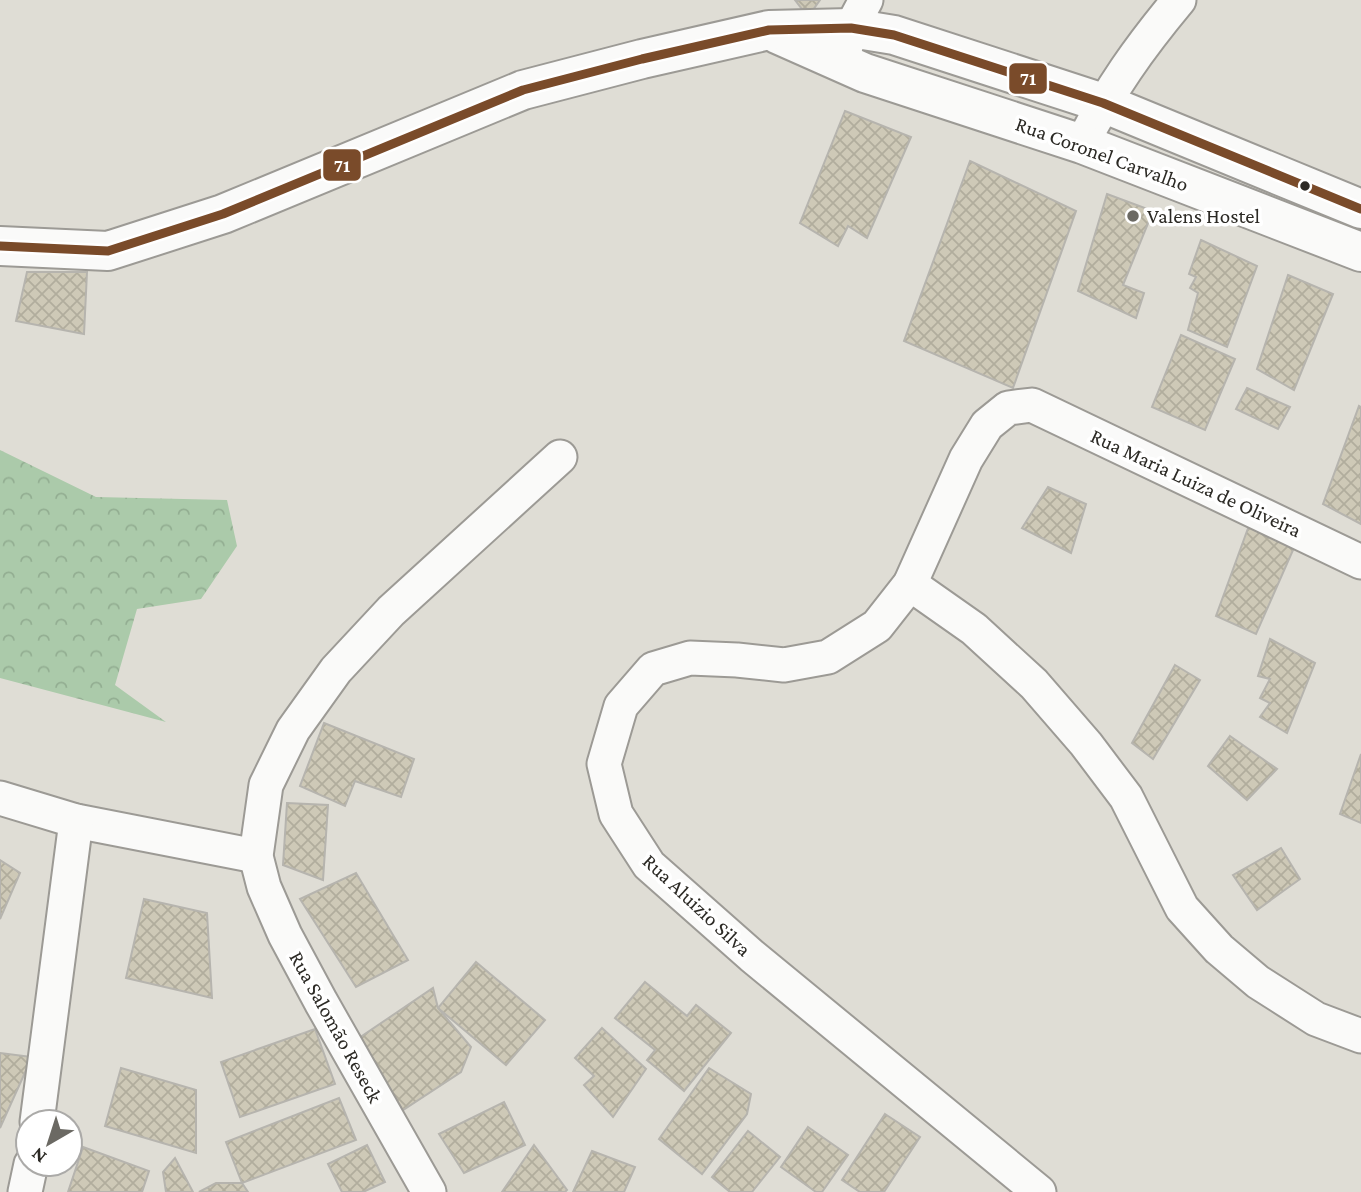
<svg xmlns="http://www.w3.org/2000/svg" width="1361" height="1192" font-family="'Crimson Pro',serif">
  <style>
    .forest { fill: url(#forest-crowns) }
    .building { fill: url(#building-cross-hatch); stroke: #b6b4ae; stroke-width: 2 }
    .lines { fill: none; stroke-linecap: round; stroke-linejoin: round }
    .street-casing { stroke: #9c9a95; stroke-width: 37 }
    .secondary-casing { stroke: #9c9a95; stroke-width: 42 }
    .street { stroke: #fafaf9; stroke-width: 33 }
    .secondary { stroke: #fafaf9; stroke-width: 38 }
    .bus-1-casing { stroke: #fff; stroke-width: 14 }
    .bus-1 { stroke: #7a4b2a; stroke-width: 9 }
    .bus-dot { fill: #2c2a25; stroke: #fff; stroke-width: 2.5 }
    .poi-dot { fill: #6b6963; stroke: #fff; stroke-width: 2.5 }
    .labels { text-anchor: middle; stroke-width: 7; stroke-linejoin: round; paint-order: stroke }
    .street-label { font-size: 21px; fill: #2c2a25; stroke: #fff }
    .poi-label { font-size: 21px; fill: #2c2a25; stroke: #fff; text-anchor: start }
    .line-badge { stroke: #fff; stroke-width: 2.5 }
    .badge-label { font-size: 19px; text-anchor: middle; font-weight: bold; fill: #fff }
  </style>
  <defs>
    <pattern id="forest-crowns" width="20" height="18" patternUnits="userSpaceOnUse" patternTransform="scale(1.75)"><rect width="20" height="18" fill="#abcaaa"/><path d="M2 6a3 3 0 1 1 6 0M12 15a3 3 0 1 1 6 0" fill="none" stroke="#93ae92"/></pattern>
    <pattern id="building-cross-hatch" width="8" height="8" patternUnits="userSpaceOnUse" patternTransform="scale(1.75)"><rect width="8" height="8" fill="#cec9b7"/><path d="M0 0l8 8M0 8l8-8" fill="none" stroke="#b1ad9d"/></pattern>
  </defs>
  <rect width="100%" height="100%" fill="#dfddd5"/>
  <!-- forest -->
  <path class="forest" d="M0,450L96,497L227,500L237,546L201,599L137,609L115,685L166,722L0,678Z"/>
  <!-- building -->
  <g class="building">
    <path d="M795,0H820L808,17Z"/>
    <path d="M845,111L911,137L867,238L848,226L838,246L800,223Z"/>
    <path d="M970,161L1076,211L1013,388L904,341Z"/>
    <path d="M1107,194L1153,211L1123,285L1144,293L1136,318L1078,291Z"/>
    <path d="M1201,240L1257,266L1227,347L1188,330L1198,293L1190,288L1196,277L1189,274Z"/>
    <path d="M27,272H87L84,334L16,321Z"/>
    <path d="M1288,275L1333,294L1294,390L1257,369Z"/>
    <path d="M1181,335L1235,359L1205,430L1152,407Z"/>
    <path d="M1247,388L1290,407L1278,429L1236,409Z"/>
    <path d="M1359,406L1361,407V524L1323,504Z"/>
    <path d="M1048,487L1086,504L1071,553L1022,528Z"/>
    <path d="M1251,520L1297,541L1256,634L1216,616Z"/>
    <path d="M1270,639L1315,663L1287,733L1260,717L1270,703L1260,698L1270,679L1258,676Z"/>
    <path d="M1175,665L1200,680L1153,759L1132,743Z"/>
    <path d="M324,723L414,759L401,797L355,781L345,806L300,786Z"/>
    <path d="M1230,736L1277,769L1247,800L1208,766Z"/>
    <path d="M1361,754V823L1340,814Z"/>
    <path d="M287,803L328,805L323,880L283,865Z"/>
    <path d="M1281,848L1300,879L1257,910L1233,875Z"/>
    <path d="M0,860L20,873L0,919Z"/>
    <path d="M356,873L408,960L356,987L300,899Z"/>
    <path d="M144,899L207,913L212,998L126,978Z"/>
    <path d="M476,962L545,1020L506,1065L438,1008Z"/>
    <path d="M645,982L687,1016L696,1005L731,1033L684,1091L647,1060L655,1050L615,1018Z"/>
    <path d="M433,988L438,1008L471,1047L461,1072L403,1110L356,1040Z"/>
    <path d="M602,1028L646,1069L613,1117L584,1085L594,1076L575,1058Z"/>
    <path d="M315,1029L335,1084L240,1117L221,1062Z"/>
    <path d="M0,1053L32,1057L0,1128Z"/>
    <path d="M121,1068L196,1090V1153L105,1126Z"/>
    <path d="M709,1068L751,1094L747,1114L702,1174L659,1139Z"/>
    <path d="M339,1098L356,1140L242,1183L226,1142Z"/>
    <path d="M504,1102L525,1145L464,1173L439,1134Z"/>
    <path d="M885,1114L920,1137L884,1192H860L842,1180Z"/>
    <path d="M808,1127L848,1155L822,1192H816L781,1167Z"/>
    <path d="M748,1131L780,1157L752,1192H730L712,1177Z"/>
    <path d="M367,1145L385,1182L363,1192H342L328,1164Z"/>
    <path d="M534,1145L567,1190L565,1192H502Z"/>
    <path d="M83,1147L149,1171L142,1192H68Z"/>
    <path d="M592,1151L635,1167L624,1192H573Z"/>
    <path d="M175,1158L193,1192H166L163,1172Z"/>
    <path d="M216,1183H242L248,1192H199Z"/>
  </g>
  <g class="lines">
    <!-- street casing -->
    <g class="street-casing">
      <g id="street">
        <path d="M845,50L851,28L866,0"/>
        <path d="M1082,144C1110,89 1139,48 1179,0"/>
        <path d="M910,584L974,629L1034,684L1086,744L1126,797L1182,908L1219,949L1258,982L1316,1019L1361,1036"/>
        <path d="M0,798L76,821L256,856"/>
        <path d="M37,1122L76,821"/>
        <path d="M25,1192L31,1164"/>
        <path d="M429,1192L321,1002L285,935L264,887L256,856L266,785L293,730L336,670L391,611L560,457"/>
        <path d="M1039,1192L752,956L649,865L616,814L604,764L621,706L653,669L690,658L737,660L784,665L828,657L877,626L910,584L966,459L987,425L1008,408L1032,405L1361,562"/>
      </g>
    </g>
    <!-- secondary casing -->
    <g class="secondary-casing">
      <g id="secondary">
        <path d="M777,34L865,73L1082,144L1361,252"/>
        <path d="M0,246L108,251L223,214L523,90L642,59L769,30L851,28L894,35L1103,103L1361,209"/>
      </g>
    </g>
    <!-- street -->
    <use href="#street" class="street"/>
    <!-- secondary -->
    <use href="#secondary" class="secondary"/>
    <!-- bus-1 casing -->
    <g class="bus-1-casing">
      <path id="bus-1" d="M0,246L108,251L223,214L523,90L642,59L769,30L851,28L894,35L1103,103L1361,209"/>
    </g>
    <!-- bus-1 -->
    <use href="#bus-1" class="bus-1"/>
  </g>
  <!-- markers -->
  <circle class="bus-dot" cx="1305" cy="186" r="6"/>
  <circle class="poi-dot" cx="1133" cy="216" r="7"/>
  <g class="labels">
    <!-- street labels -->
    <g class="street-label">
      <text transform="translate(1102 154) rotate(20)" y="7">Rua Coronel Carvalho</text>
      <text transform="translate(1196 483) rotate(25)" y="7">Rua Maria Luiza de Oliveira</text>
      <text transform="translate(697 905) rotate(43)" y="7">Rua Aluizio Silva</text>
      <text transform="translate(336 1027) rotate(61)" y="7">Rua Salomão Reseck</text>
    </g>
    <!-- poi labels -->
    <g class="poi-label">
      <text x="1147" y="223">Valens Hostel</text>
    </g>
  </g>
  <g class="line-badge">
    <rect x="1008" y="62" width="40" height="33" rx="7" fill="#7a4b2a"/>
    <rect x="322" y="148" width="40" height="34" rx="7" fill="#7a4b2a"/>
  </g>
  <g class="badge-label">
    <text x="1028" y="85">71</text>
    <text x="342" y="172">71</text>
  </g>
  <!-- north arrow -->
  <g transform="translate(49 1143) rotate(219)"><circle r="33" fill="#ffffff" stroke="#abaaa8" stroke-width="2"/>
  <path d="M0-5L12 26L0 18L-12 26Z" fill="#6b6963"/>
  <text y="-10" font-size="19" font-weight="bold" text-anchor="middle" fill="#2c2a25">N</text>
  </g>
</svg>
